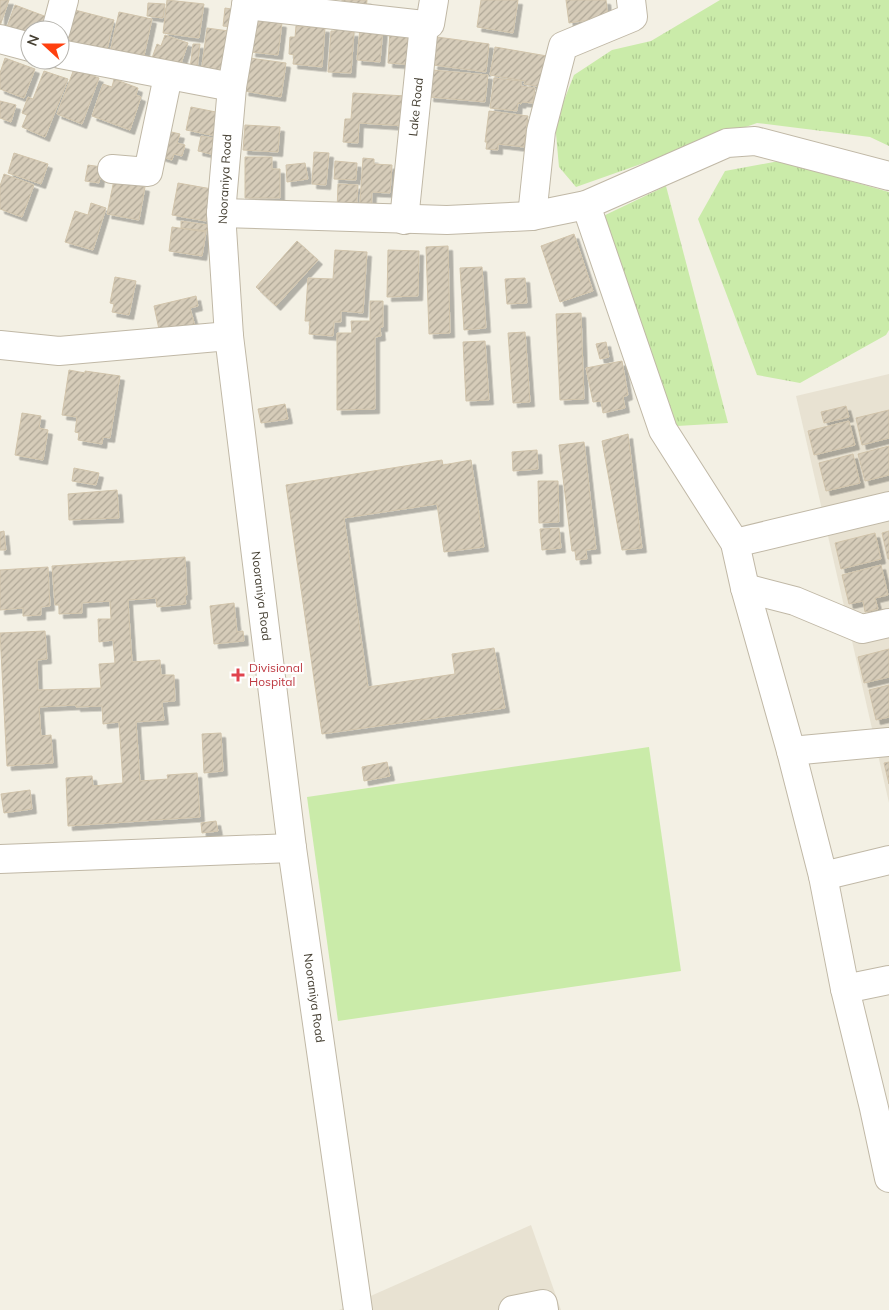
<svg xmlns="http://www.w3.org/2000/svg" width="889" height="1310" font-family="Mulish,sans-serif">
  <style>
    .residential { fill: #e8e2d2 }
    .grass { fill: url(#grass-tufts) }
    .green { fill: #caeba9 }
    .building { fill: url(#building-hatch); stroke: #d1c4ab; filter: url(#shadow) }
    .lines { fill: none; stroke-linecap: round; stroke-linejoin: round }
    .minor-casing { stroke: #c0b8a6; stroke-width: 30 }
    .minor { stroke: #fff; stroke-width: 28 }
    .health-dot { fill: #e0444e; stroke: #fff; stroke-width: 2 }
    .labels { text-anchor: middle; stroke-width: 4.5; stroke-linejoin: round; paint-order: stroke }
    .street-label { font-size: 12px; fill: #464033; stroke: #fff }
    .health-label { font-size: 12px; fill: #be3a42; stroke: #fff; text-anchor: start }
  </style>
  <defs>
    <pattern id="grass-tufts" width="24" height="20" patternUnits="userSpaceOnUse" patternTransform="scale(1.25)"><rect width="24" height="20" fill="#caeba9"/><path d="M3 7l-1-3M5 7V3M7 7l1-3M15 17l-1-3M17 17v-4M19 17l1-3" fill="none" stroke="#afcb92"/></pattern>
    <pattern id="building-hatch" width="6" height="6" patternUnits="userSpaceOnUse" patternTransform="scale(1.25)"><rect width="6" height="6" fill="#d6ccb9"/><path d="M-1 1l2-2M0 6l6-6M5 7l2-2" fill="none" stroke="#afa797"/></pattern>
    <filter id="shadow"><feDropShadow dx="4.5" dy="4.5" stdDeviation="0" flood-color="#0004"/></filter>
  </defs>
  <rect width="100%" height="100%" fill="#f3f0e4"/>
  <!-- residential -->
  <g class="residential">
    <path d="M889,374V803L796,396Z"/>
    <path d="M531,1225L561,1310H339Z"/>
  </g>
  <!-- grass -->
  <g class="grass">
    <path d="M720,0H889V146L870,137L757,123L576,187L559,167L555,123L574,75L612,50L651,41Z"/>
    <path d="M779,161L889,192V330L886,335L800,383L757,375L698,219L725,171Z"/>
    <path d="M666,186L728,423L677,426L599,218Z"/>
  </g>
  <!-- green -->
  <path class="green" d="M649,747L681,971L338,1021L307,797Z"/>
  <!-- building -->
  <g class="building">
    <path d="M0,0H9L0,26Z"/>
    <path d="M167,0L204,4L199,38L163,33Z"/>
    <path d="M342,0H367L366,10L341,9Z"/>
    <path d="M481,0H518L513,33L477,27Z"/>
    <path d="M566,0H606L608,17L569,23Z"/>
    <path d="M148,3L165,4L163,18L147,16Z"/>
    <path d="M15,5L55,20L51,30H30V45L4,35Z"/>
    <path d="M225,8L244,11L241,28L223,26Z"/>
    <path d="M75,10L114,20L105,58L65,47Z"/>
    <path d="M119,12L152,19L142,65L109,57Z"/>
    <path d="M256,19L282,23L278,55L251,52Z"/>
    <path d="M296,26L325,28L322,67L293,64L294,55L289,54L290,37H295Z"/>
    <path d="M335,27L350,28L349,32H354L351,73L328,72L331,31H335Z"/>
    <path d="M360,27L383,29L380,62L357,60Z"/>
    <path d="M207,28L236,32L230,77L201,73Z"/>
    <path d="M390,30L416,32L414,65L388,63Z"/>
    <path d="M165,35L188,43L177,75L157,59L152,58L157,44L161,46Z"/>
    <path d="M437,37L489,44L486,72L433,65Z"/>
    <path d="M193,44H200L196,78L189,77Z"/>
    <path d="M495,47L547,56L541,87L524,84L525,81L490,75Z"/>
    <path d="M5,58L35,69L24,98L0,89V73Z"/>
    <path d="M250,58L286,63L281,97L244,91Z"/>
    <path d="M74,69L99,78L82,124L57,114Z"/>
    <path d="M432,70L488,75L485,102L429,97Z"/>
    <path d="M44,71L68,79L45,137L22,127L27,115L22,113L28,97L33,99Z"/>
    <path d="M494,78L521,81V86L535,88L533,103L522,102L521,104L518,103L517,111L490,108Z"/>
    <path d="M114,79L138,88L136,95L141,97L130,130L92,116L103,84L112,87Z"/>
    <path d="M353,93L406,96L404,126L359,123L358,143L343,142L345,119H351Z"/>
    <path d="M0,101L16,105L11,122L0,118Z"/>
    <path d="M191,107L221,113L216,136L186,130Z"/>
    <path d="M489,111L528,116L524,147L498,144V150L486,149L487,142H485Z"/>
    <path d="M245,125L280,127L278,152L243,150Z"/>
    <path d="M163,130L180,134L177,143L185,145L182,156L174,154L172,160L156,155Z"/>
    <path d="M201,136L224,140L220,156L198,151Z"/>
    <path d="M314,152L329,153L326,185L312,184Z"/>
    <path d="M14,153L48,164L41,184L8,173Z"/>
    <path d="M245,157H272V169H280V198H245Z"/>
    <path d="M363,158L374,159V164L392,165L390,193L372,192L371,216H359Z"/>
    <path d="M335,161L357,163L356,180L334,179Z"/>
    <path d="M305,163L308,179L287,182L286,165Z"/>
    <path d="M88,165L102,167L99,183L85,181Z"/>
    <path d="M4,174L34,185L22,217L0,209V186Z"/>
    <path d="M114,180L145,187L139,220L107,214Z"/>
    <path d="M178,183L212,189L206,221L172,215Z"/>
    <path d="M338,184L358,185L356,213L337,211Z"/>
    <path d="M91,203L106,208L93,250L65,242L75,211L88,215Z"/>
    <path d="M181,221L208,225L207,231L181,228Z"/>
    <path d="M172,227L206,232L202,256L169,251Z"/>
    <path d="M574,234L593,291L560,302L541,246Z"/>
    <path d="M297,241L318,260L276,306L256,287Z"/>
    <path d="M448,246L450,333L429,334L426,247Z"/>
    <path d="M335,250L367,252L363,313L341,311V322H334L333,336L309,334L310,321H305L308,278L333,279Z"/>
    <path d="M388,250L419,251L418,296L387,297Z"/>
    <path d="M482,267L486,328L464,330L460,268Z"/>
    <path d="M115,277L136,281L129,315L112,312L114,304L110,303Z"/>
    <path d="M525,278L527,303L507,304L505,279Z"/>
    <path d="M196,296L198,306L190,308L195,326L160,334L154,306Z"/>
    <path d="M370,301H383V327H380L381,336L375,337V409L337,410V333H352L351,321H370Z"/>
    <path d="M581,313L584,399L560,400L556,314Z"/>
    <path d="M525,332L530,402L513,403L508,333Z"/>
    <path d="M485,341L489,400L466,401L463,342Z"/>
    <path d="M606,342L609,357L600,359L596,344Z"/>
    <path d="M622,361L628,395L623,397L625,408L603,413L601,401L593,402L586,368Z"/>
    <path d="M69,370L85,373V371L120,376L110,438L103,437L102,444L78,440L79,433L75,432L77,417L62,415Z"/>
    <path d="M285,404L288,419L261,423L258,409Z"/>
    <path d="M846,406L849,417L824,423L821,412Z"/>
    <path d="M889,410V438L862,445L856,418Z"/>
    <path d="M22,413L41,416L39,428L48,430L43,460L15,455Z"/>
    <path d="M849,421L855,445L814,455L808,431Z"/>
    <path d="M628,434L642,548L622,550L602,441Z"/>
    <path d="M584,442L596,549L586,550L587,559L576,560L575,551H572L559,445Z"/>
    <path d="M889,446V475L865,481L858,454Z"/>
    <path d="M537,450L538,469L513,471L512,452Z"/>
    <path d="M853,454L860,483L826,491L819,463Z"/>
    <path d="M442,460L443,465L471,460L484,547L444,552L437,504L344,518L368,687L455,674L452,654L494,648L505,708L322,734L286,485Z"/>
    <path d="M74,468L99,473L96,485L72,481Z"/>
    <path d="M538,481H558L559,522L539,523Z"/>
    <path d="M117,490L119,518L69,520L68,494Z"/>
    <path d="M559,528L561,548L542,550L540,529Z"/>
    <path d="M4,531L6,550H0V532Z"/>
    <path d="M889,531V559H888L882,533Z"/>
    <path d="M875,533L881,559L841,569L835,543Z"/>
    <path d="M185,557L187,595H185L186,604L157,607L156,598L128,600L132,662L160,660L161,675H174L175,701L162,702L164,720L136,722L140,781L168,779L167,775L197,773L200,817L68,826L66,778L92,776L93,786L123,783L119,722L103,724L102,706L76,707V705L39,707L41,736L51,735L53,763L7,766L0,633L45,631L47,659L37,660L38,690L101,688L99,664L115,663L113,640L99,642L98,619H111L110,601L82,603V613L59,614V605H55L52,566Z"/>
    <path d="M881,565L888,595L875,598L878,609L865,612L863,601L849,604L842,575Z"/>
    <path d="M48,567L50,606L41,607V615L23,616V608L0,610V570Z"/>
    <path d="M234,603L237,632L243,631L244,641L214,644L210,606Z"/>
    <path d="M889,649V677L864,683L858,657Z"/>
    <path d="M889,685V717L876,720L869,690Z"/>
    <path d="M221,733L223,771L204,773L202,734Z"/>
    <path d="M387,762L390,776L364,781L362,767Z"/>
    <path d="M889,762V784L884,763Z"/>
    <path d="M30,790L32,809L4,813L1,794Z"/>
    <path d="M216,821L218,831L202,833L201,823Z"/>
  </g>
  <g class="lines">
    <!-- minor casing -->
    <g class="minor-casing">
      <g id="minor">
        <path d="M247,0L232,87L221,213L229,336L292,848L358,1310"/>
        <path d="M246,5L424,25"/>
        <path d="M56,30L64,0"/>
        <path d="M0,39L30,47"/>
        <path d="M60,54L232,87"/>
        <path d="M112,169L148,172L168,76"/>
        <path d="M586,205L663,430L735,543L745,588L791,751L823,876L845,989L874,1108L889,1178"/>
        <path d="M221,213L447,220L532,216L586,205L727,143L755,141L889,176"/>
        <path d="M532,216L541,131L563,46L633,17L631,0"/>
        <path d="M404,220L424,25L430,24L434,0"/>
        <path d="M0,345L59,351L229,336"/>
        <path d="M735,543L889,506"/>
        <path d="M745,588L795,601L862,629L889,623"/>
        <path d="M791,751L889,742"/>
        <path d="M0,859L292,848"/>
        <path d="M823,876L889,860"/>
        <path d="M845,989L889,980"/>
        <path d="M513,1310L543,1304L544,1310"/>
      </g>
    </g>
    <!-- minor -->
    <use href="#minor" class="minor"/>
  </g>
  <!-- markers -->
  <path class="health-dot" d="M235.5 667.5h5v5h5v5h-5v5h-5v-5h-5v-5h5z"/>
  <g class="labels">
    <!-- street labels -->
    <g class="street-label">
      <text transform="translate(416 107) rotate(-84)" y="4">Lake Road</text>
      <text transform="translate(225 179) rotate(-87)" y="4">Nooraniya Road</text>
      <text transform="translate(261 596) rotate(83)" y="4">Nooraniya Road</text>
      <text transform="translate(314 998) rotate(82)" y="4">Nooraniya Road</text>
    </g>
    <!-- health labels -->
    <g class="health-label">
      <text x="249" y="672">Divisional<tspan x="249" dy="14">Hospital</tspan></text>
    </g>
  </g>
  <!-- north arrow -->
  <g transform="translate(45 45) rotate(291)"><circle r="24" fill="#ffffff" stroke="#b5b3ad"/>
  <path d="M0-4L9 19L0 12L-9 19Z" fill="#ff400f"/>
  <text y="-8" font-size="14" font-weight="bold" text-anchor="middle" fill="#464033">N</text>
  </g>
</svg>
